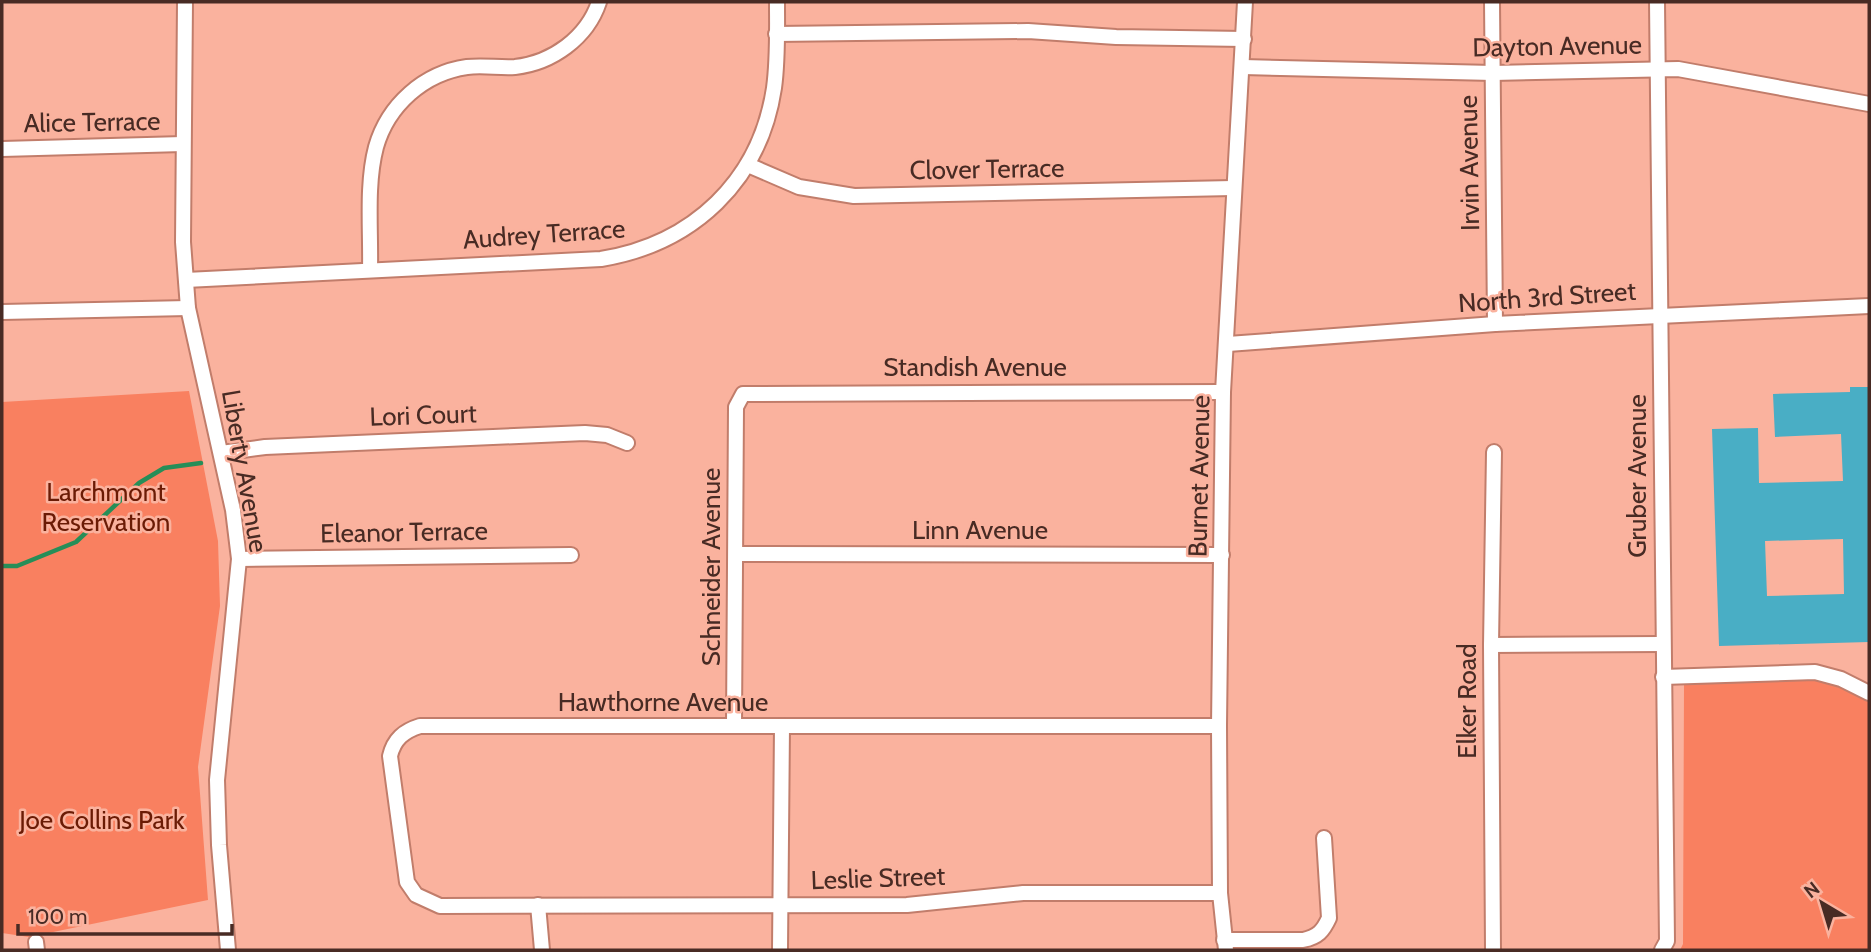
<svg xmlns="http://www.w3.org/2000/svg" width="1871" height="952" font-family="Cabin,sans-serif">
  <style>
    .green { fill: #f98060 }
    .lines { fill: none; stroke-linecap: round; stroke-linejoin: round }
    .stream { stroke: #268e58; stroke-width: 4.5 }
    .building { fill: #49aec5; fill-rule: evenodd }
    .minor-casing { stroke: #c17d6b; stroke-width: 18 }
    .minor { stroke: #fff; stroke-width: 14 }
    .labels { text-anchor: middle; stroke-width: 5; stroke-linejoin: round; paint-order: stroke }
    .street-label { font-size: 26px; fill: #482b24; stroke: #fab29e }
    .park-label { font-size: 26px; fill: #6b1b05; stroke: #fab29e }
  </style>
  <rect width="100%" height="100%" fill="#fab29e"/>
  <!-- green -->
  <g class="green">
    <path d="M189,391L218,541L220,606L198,767L208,900L29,937L2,933V402Z"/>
    <path d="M1829,675L1869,697V950H1680L1683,944L1684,685Z"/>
  </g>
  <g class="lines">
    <!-- stream -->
    <path class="stream" d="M2,566H17L76,542L139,483L164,468L201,463"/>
  </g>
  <!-- building -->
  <path class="building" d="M1850,387H1869V642L1719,646L1712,429L1758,428L1759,483L1843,481L1841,434L1775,437L1773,394L1850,392ZM1843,539L1844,594L1767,596L1765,541Z"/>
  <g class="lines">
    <!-- minor casing -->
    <g class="minor-casing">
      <g id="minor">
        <path d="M185,2L183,242L188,308L233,510L239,559L217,780L219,845L228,950"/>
        <path d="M1492,2L1495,324"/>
        <path d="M1657,2L1667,941L1662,950"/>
        <path d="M776,34L1028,31L1116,37L1244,39"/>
        <path d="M1243,67L1493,73L1678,69L1869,104"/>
        <path d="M2,149L183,144"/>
        <path d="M748,165L799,187L854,196L1233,188"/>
        <path d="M370,269C371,230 366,185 376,147C388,105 424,73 467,67C483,65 499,68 515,67C552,63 587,38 599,2"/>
        <path d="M186,280L601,259C693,244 760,181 774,88C778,59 777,30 777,2"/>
        <path d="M2,312L188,308"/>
        <path d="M1228,344L1495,324L1869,306"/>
        <path d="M221,453L265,447L585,433L607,435L627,443"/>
        <path d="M737,554L1222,555"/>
        <path d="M239,559L571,555"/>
        <path d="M1491,645L1662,644"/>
        <path d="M1663,677L1815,672L1841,679L1869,693"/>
        <path d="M734,726L736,407L743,394L1223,392"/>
        <path d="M1219,726H420C404,731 394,739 390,756L407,882L416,895L440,906L907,905L1023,893H1220"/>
        <path d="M538,905L542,950"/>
        <path d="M1224,940H1303C1318,937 1323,931 1329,918L1324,838"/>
        <path d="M36,942L37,950"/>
        <path d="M780,950L782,726"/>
        <path d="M1226,950L1220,893L1219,726L1223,392L1245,2"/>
        <path d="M1493,950L1491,645L1494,452"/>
      </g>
    </g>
    <!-- minor -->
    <use href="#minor" class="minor"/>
  </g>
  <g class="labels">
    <!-- street labels -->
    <g class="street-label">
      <text transform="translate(1557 46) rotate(-1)" y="9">Dayton Avenue</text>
      <text transform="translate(92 122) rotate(-1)" y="9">Alice Terrace</text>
      <text transform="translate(1469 163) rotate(-91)" y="9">Irvin Avenue</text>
      <text transform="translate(987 169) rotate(-1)" y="9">Clover Terrace</text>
      <text transform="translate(544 234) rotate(-4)" y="9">Audrey Terrace</text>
      <text transform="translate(1547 297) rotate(-4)" y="9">North 3rd Street</text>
      <text x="975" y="376">Standish Avenue</text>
      <text transform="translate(423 415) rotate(-2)" y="9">Lori Court</text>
      <text transform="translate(245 471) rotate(80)" y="9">Liberty Avenue</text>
      <text transform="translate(1199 476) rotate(-89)" y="9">Burnet Avenue</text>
      <text transform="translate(1637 476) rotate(-90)" y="9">Gruber Avenue</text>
      <text x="980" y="539">Linn Avenue</text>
      <text transform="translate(404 532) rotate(-1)" y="9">Eleanor Terrace</text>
      <text transform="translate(711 567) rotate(-90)" y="9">Schneider Avenue</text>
      <text transform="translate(1467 701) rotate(-90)" y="9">Elker Road</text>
      <text x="663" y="711">Hawthorne Avenue</text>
      <text transform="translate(878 878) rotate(-2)" y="9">Leslie Street</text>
    </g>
    <!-- park labels -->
    <g class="park-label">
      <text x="106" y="501">Larchmont<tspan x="106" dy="30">Reservation</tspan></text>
      <text x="102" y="829">Joe Collins Park</text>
    </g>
  </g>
  <!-- border -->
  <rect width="1871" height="952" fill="none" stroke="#482b24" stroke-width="7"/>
  <!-- north arrow -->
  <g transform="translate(1822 903) rotate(322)" stroke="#fab29e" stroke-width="5" paint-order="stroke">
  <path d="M0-5L12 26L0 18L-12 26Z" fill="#482b24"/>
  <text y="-10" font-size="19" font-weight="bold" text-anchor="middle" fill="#482b24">N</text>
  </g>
  <!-- scale -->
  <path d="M18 924v10h214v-10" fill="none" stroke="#482b24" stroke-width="3.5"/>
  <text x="28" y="924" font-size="21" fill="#482b24" stroke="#fab29e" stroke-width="5" paint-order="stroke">100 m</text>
</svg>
